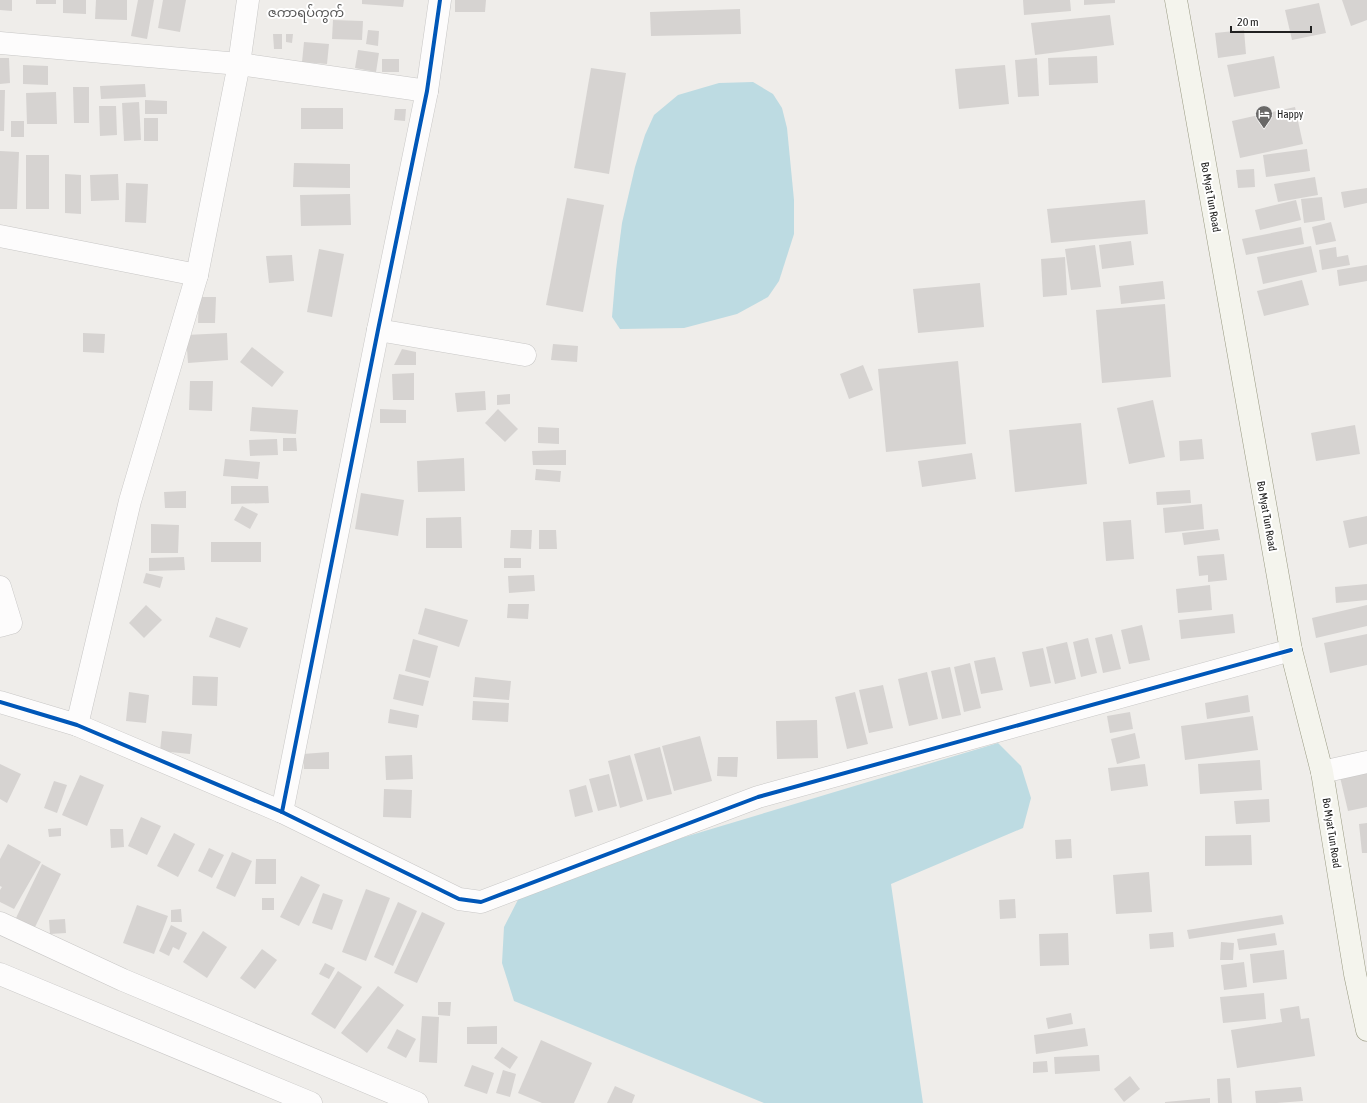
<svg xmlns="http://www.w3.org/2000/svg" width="1367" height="1103" font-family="'Asap Condensed','Noto Sans Myanmar',sans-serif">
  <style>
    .water { fill: #bddbe2 }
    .building { fill: #d6d3d1 }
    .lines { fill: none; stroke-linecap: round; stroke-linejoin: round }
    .minor-casing { stroke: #c8c7c6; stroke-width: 23 }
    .secondary-casing { stroke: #989981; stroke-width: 23 }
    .minor { stroke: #fdfcfc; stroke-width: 22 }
    .secondary { stroke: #f4f4ed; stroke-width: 22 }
    .cycleway-casing { stroke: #fff; stroke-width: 6 }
    .cycleway { stroke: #0057b8; stroke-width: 4 }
    .labels { text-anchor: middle; stroke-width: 4; stroke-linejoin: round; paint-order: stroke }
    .poi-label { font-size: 11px; fill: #212121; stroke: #fff; text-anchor: start }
    .street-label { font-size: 11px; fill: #212121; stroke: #fff }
    .quarter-label { font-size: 13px; fill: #545454; stroke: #fff }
  </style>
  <rect width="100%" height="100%" fill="#efedea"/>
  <!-- water -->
  <g class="water">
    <path d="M753,82L773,94L782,108L787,128L794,200V234L779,281L768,297L737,314L684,328L620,329L612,317L616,270L622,223L635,167L645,135L654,115L678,95L719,83Z"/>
    <path d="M998,743L1021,766L1031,798L1023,828L891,884L923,1103H764L514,1001L502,963L504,927L524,888L571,871Z"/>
  </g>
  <!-- building -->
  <g class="building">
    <path d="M0,0H12V11L0,10Z"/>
    <rect x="36" y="0" width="20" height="4"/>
    <path d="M63,0H86V14L63,13Z"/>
    <path d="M96,0H127V20L95,19Z"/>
    <path d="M138,0H154L147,39L131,36Z"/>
    <path d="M163,0H186L180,32L158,28Z"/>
    <path d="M362,0H404L403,7L362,4Z"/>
    <path d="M455,0H486L485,12H455Z"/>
    <path d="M1023,0H1070L1071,11L1024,15Z"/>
    <path d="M1084,0H1115V3L1084,5Z"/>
    <path d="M1342,0H1367V20L1351,26Z"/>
    <path d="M1319,3L1326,33L1292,40L1285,10Z"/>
    <path d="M740,9L741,34L651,36L650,12Z"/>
    <path d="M1110,15L1114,45L1035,55L1031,23Z"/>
    <path d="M333,20L363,21L362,40L332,39Z"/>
    <path d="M368,30L379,31L378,46L366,44Z"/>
    <path d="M1244,30L1246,54L1218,58L1215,33Z"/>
    <path d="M273,34H282V49H274Z"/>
    <path d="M286,34H293L292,43L286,42Z"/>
    <path d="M304,42L329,44L327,64L302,62Z"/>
    <path d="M358,50L379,53L376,72L355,68Z"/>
    <path d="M1097,56L1098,83L1049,85L1048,58Z"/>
    <path d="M1274,56L1280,88L1234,97L1227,65Z"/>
    <path d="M0,58H9L10,83L0,84Z"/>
    <path d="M1037,58L1039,96L1018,97L1015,60Z"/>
    <rect x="382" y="59" width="17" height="13"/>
    <path d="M23,65L48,66V85L23,84Z"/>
    <path d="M1005,65L1009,104L959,109L955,69Z"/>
    <path d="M591,68L626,73L609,174L574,168Z"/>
    <path d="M145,84L146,97L101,99L100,86Z"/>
    <path d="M73,87H89V123H74Z"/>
    <path d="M0,90H5L4,131H0Z"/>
    <path d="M56,92L57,124H27L26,93Z"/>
    <path d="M145,100L167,101V114H145Z"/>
    <path d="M139,102L141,140L124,141L122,103Z"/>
    <path d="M99,106H116L117,135L100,136Z"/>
    <path d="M1295,107L1303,144L1240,158L1232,121Z"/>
    <rect x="301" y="108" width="42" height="21"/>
    <path d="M395,109H406L405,121L394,120Z"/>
    <rect x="144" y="118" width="14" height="23"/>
    <rect x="11" y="121" width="13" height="16"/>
    <path d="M1307,149L1310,171L1266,177L1263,155Z"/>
    <path d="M0,151L19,152L17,209H0Z"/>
    <rect x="26" y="155" width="23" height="54"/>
    <path d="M294,163L350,164V188L293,187Z"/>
    <path d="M1254,169L1255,187L1238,188L1236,170Z"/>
    <path d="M65,174L81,175V214L65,213Z"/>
    <path d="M118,174L119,200L91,201L90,175Z"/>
    <path d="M1315,177L1318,195L1278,202L1274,184Z"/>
    <path d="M126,183L148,184L146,223L125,222Z"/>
    <path d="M1367,188V203L1344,208L1341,192Z"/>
    <path d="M350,194L351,225L301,226L300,195Z"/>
    <path d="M1322,197L1325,220L1304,223L1301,199Z"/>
    <path d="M567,198L604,205L583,312L546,305Z"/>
    <path d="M1145,200L1148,234L1051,243L1047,209Z"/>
    <path d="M1296,200L1301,220L1260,230L1255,210Z"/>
    <path d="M1331,222L1336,241L1316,245L1312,227Z"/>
    <path d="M1301,227L1304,244L1246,255L1242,239Z"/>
    <path d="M1131,241L1134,265L1102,269L1099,245Z"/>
    <path d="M1095,245L1101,287L1071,290L1065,249Z"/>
    <path d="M1311,246L1317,272L1263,284L1257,257Z"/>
    <path d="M1336,247L1337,257L1348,255L1350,265L1322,270L1319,250Z"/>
    <path d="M319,249L344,254L332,317L307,312Z"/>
    <path d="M292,255L294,281L269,283L266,256Z"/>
    <path d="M1065,257L1067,295L1043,297L1041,259Z"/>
    <path d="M1367,265V281L1339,286L1337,270Z"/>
    <path d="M1302,280L1309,305L1264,316L1257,291Z"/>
    <path d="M1163,281L1165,299L1121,304L1119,286Z"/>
    <path d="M980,283L984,327L918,333L913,289Z"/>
    <path d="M199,297H216L215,323H198Z"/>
    <path d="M1165,304L1171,377L1102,383L1096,310Z"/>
    <path d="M83,333L105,334L104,353L83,352Z"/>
    <path d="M227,333L228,360L188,363L186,335Z"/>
    <path d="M553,344L578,346L577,362L551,360Z"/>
    <path d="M252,347L284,372L272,387L240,362Z"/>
    <path d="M402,349L416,352V365H394Z"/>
    <path d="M958,361L966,444L886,452L878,369Z"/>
    <path d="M863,365L873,390L849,399L840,374Z"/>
    <path d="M414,373V400H393L392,374Z"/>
    <path d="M190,381H213L212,411L189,410Z"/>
    <path d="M485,391L486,410L457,412L455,393Z"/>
    <path d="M510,394V404L497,405V395Z"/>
    <path d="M1153,400L1165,457L1129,464L1117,408Z"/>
    <path d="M252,407L298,410L296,434L250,431Z"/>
    <path d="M380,409L406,410V423H380Z"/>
    <path d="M498,409L518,429L505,442L485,423Z"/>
    <path d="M1081,423L1087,484L1015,492L1009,430Z"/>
    <path d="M1355,425L1360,454L1316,461L1311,433Z"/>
    <path d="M538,427L559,428V444L538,443Z"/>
    <path d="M283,438H296L297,451H283Z"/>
    <path d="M277,439L278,455L250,456L249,440Z"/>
    <path d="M1202,439L1204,459L1180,461L1179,441Z"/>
    <path d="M566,450V465H533L532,451Z"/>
    <path d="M972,453L976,479L922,487L918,461Z"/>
    <path d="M464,458L465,491L418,492L417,461Z"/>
    <path d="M225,459L260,462L258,479L223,476Z"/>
    <path d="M536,469L561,471L560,482L535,480Z"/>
    <path d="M231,486H268L269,503L231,504Z"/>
    <path d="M1190,490L1191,503L1157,505L1156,492Z"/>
    <path d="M186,491V508H165L164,492Z"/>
    <path d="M361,493L404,500L398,536L355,529Z"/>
    <path d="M1202,504L1204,529L1165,533L1163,508Z"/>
    <path d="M242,506L258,514L250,529L234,520Z"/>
    <path d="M1367,516V544L1349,548L1343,521Z"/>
    <path d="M461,517L462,548H426V518Z"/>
    <path d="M1131,520L1134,559L1106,561L1103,522Z"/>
    <path d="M151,524L179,525L178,553H151Z"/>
    <path d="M1218,529L1220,540L1184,545L1182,533Z"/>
    <path d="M511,530H532L531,549L510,548Z"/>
    <path d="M539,530H556L557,549H539Z"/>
    <rect x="211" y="542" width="50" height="20"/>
    <path d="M1224,554L1227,580L1208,582V575L1199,576L1197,556Z"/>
    <path d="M184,557L185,570L149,571V558Z"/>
    <rect x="504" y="558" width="17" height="10"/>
    <path d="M146,573L163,577L160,588L143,583Z"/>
    <path d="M534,575L535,591L509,593L508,576Z"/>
    <path d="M1367,584V600L1336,603L1335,587Z"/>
    <path d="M1210,585L1212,610L1178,613L1176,589Z"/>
    <path d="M508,604H529L528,619L507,618Z"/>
    <path d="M146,605L162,620L144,638L129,623Z"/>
    <path d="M1367,605V626L1316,638L1312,618Z"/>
    <path d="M425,608L468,620L459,647L418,634Z"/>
    <path d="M1233,614L1235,633L1181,639L1179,620Z"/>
    <path d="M216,617L248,628L240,648L209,637Z"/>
    <path d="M1142,625L1150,660L1129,664L1121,630Z"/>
    <path d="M1112,634L1121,669L1103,673L1095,638Z"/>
    <path d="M1367,634V665L1330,673L1324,643Z"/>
    <path d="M1088,638L1097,673L1081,677L1073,642Z"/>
    <path d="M413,639L438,646L430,678L405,671Z"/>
    <path d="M1067,642L1076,679L1055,684L1046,647Z"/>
    <path d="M1043,648L1051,683L1030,687L1022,652Z"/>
    <path d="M995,657L1003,690L981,694L974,661Z"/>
    <path d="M970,663L981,708L964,712L954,667Z"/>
    <path d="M950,667L961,715L942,719L931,671Z"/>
    <path d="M927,672L938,719L909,726L898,679Z"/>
    <path d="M399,674L429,681L423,706L393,699Z"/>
    <path d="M193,676L218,677L217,706L192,705Z"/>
    <path d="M475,677L511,681L509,700L473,697Z"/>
    <path d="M883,685L893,728L869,733L859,690Z"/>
    <path d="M129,692L149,695L146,723L126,721Z"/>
    <path d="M855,692L868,744L847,749L835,697Z"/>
    <path d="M1248,695L1250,712L1207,719L1205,703Z"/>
    <path d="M473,701L509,703L508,722L472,720Z"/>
    <path d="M390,709L419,715L417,728L388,723Z"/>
    <path d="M1130,712L1133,729L1110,733L1107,716Z"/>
    <path d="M1253,716L1258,750L1185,760L1181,726Z"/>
    <path d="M817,720L818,758L777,759L776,721Z"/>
    <path d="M162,731L192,734L190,754L160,751Z"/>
    <path d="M1135,733L1140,758L1117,764L1111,739Z"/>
    <path d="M700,736L712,781L674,791L662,746Z"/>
    <path d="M660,747L672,794L647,800L634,754Z"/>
    <path d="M329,752V769H304L303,754Z"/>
    <path d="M412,755L413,779L386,780L385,756Z"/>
    <path d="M630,755L643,801L620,808L608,761Z"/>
    <path d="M718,757H738L737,777L717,776Z"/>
    <path d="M1260,760L1262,790L1200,794L1198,764Z"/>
    <path d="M0,764L21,774L7,803L0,799Z"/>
    <path d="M1145,764L1148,786L1111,791L1108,768Z"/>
    <path d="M1367,771V807L1348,811L1340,777Z"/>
    <path d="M609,774L617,806L598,811L589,779Z"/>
    <path d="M80,775L104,785L87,826L62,815Z"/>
    <path d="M54,781L67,785L57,813L44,808Z"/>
    <path d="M586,785L593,812L575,817L569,790Z"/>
    <path d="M384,789L412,790L411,818L383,817Z"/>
    <path d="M1269,799L1270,822L1236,824L1234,801Z"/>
    <path d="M141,817L161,826L147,855L128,846Z"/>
    <path d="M1367,823V853H1362L1359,824Z"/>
    <path d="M61,828V836L49,837L48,829Z"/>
    <path d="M110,829H123L124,847L111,848Z"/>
    <path d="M174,833L195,844L178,877L157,866Z"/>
    <path d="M1251,835L1252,865L1205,866V836Z"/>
    <path d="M1071,839L1072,858L1056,859L1055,840Z"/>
    <path d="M8,844L41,862L14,909L0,902V890L2,887L0,886V859Z"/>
    <path d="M209,848L224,855L212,878L198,871Z"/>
    <path d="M232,852L252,861L235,897L216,888Z"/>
    <path d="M256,859H276V884H255Z"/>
    <path d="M42,864L61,874L35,927L16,918Z"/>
    <path d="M1149,872L1152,912L1116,914L1113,875Z"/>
    <path d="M301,876L320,885L299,926L280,917Z"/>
    <path d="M366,889L390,898L366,961L342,952Z"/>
    <path d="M323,893L343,900L332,930L312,923Z"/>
    <rect x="262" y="898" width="12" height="12"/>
    <path d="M1015,899L1016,918L1000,919L999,900Z"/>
    <path d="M398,902L417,911L393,966L374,957Z"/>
    <path d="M137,905L168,916L154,954L123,943Z"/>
    <path d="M181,909L182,922H171V910Z"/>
    <path d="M422,912L445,923L417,983L394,973Z"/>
    <path d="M1282,915L1284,924L1189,939L1187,930Z"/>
    <path d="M65,919L66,933L50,934L49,920Z"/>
    <path d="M171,925L187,933L179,950L173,947L169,956L159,951Z"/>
    <path d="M203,931L227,947L207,978L183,962Z"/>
    <path d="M1173,932L1174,947L1150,949L1149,934Z"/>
    <path d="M1068,933L1069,965L1040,966L1039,934Z"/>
    <path d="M1275,933L1277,945L1239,950L1237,939Z"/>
    <path d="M1221,942L1234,943L1233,960H1220Z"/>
    <path d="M262,949L277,960L255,989L240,978Z"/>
    <path d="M1284,950L1287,979L1253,983L1250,954Z"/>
    <path d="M1244,962L1247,987L1224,990L1221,965Z"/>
    <path d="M325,963L335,968L329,979L319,974Z"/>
    <path d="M338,971L362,987L335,1029L311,1014Z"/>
    <path d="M378,986L404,1005L367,1053L341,1033Z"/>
    <path d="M1264,993L1266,1019L1223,1023L1220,997Z"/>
    <path d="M438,1002H451L450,1016L438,1015Z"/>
    <path d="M1299,1006L1301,1019L1309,1018L1315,1056L1237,1068L1231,1030L1282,1022L1280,1009Z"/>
    <path d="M1071,1013L1073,1024L1048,1029L1046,1018Z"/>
    <path d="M422,1016L439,1017L437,1063L419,1062Z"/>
    <path d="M497,1026V1044H467V1027Z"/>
    <path d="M1085,1028L1088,1046L1036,1054L1034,1035Z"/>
    <path d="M397,1029L416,1039L406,1058L387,1048Z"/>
    <path d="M541,1040L592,1063L574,1103H542L518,1093Z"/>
    <path d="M502,1047L518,1057L510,1069L494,1058Z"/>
    <path d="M1099,1055L1100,1071L1055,1074L1054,1057Z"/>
    <path d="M1047,1061L1048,1072L1033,1073V1062Z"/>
    <path d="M472,1065L494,1073L487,1094L464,1086Z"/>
    <path d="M503,1070L516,1074L510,1097L496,1093Z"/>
    <path d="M1130,1076L1140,1089L1124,1102L1114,1089Z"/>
    <path d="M1230,1078L1232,1103H1218L1217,1079Z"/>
    <path d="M615,1086L635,1095L632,1103H607Z"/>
    <path d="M1301,1087L1303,1101L1277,1103H1256L1255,1091Z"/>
    <path d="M1210,1098V1103H1165V1102Z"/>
  </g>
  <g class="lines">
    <!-- minor casing -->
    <g class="minor-casing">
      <g id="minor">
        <path d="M0,43L239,64L427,91"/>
        <path d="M0,236L197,275"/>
        <path d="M378,330L525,355"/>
        <path d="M0,587L11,623L0,626"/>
        <path d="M0,702L77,725L282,812L459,899L481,902L758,797L1291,650"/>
        <path d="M77,725L130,501L197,275L239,64L248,0"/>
        <path d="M1322,772L1367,762"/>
        <path d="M282,812L378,330L427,91L440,0"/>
        <path d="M0,923L123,980L417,1103"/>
        <path d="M0,974L311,1103"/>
      </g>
    </g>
    <!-- secondary casing -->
    <g class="secondary-casing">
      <path id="secondary" d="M1176,0L1291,650L1322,772L1355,974L1367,1030"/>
    </g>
    <!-- minor -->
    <use href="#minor" class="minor"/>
    <!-- secondary -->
    <use href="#secondary" class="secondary"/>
    <!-- cycleway casing -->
    <g class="cycleway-casing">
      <g id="cycleway">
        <path d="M0,702L77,725L282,812L459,899L481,902L758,797L1291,650"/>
        <path d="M282,812L378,330L427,91L440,0"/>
      </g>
    </g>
    <!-- cycleway -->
    <use href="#cycleway" class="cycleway"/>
  </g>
  <!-- icons -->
  <defs>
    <g id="hotel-pin" transform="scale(0.9)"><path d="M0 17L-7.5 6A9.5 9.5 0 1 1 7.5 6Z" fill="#696867" stroke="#fff"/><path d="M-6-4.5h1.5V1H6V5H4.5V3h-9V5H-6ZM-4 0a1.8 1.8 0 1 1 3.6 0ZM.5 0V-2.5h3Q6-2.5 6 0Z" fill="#fff"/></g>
  </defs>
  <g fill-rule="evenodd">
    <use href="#hotel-pin" x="1264" y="114"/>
  </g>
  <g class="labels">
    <!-- poi labels -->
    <g class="poi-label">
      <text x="1277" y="118">Happy</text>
    </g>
    <!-- street labels -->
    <g class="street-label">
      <text transform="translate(1211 197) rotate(80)" y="4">Bo Myat Tun Road</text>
      <text transform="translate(1267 516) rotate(80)" y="4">Bo Myat Tun Road</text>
      <text transform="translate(1332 833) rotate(81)" y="4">Bo Myat Tun Road</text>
    </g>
    <!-- quarter labels -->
    <g class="quarter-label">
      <text x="306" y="17">ဇကာရပ်ကွက်</text>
    </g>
  </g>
  <!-- scale -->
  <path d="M1231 26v6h80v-6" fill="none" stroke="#212121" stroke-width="2"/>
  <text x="1237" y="26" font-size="12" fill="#212121" stroke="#ffffff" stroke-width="3" paint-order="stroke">20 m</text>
</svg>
